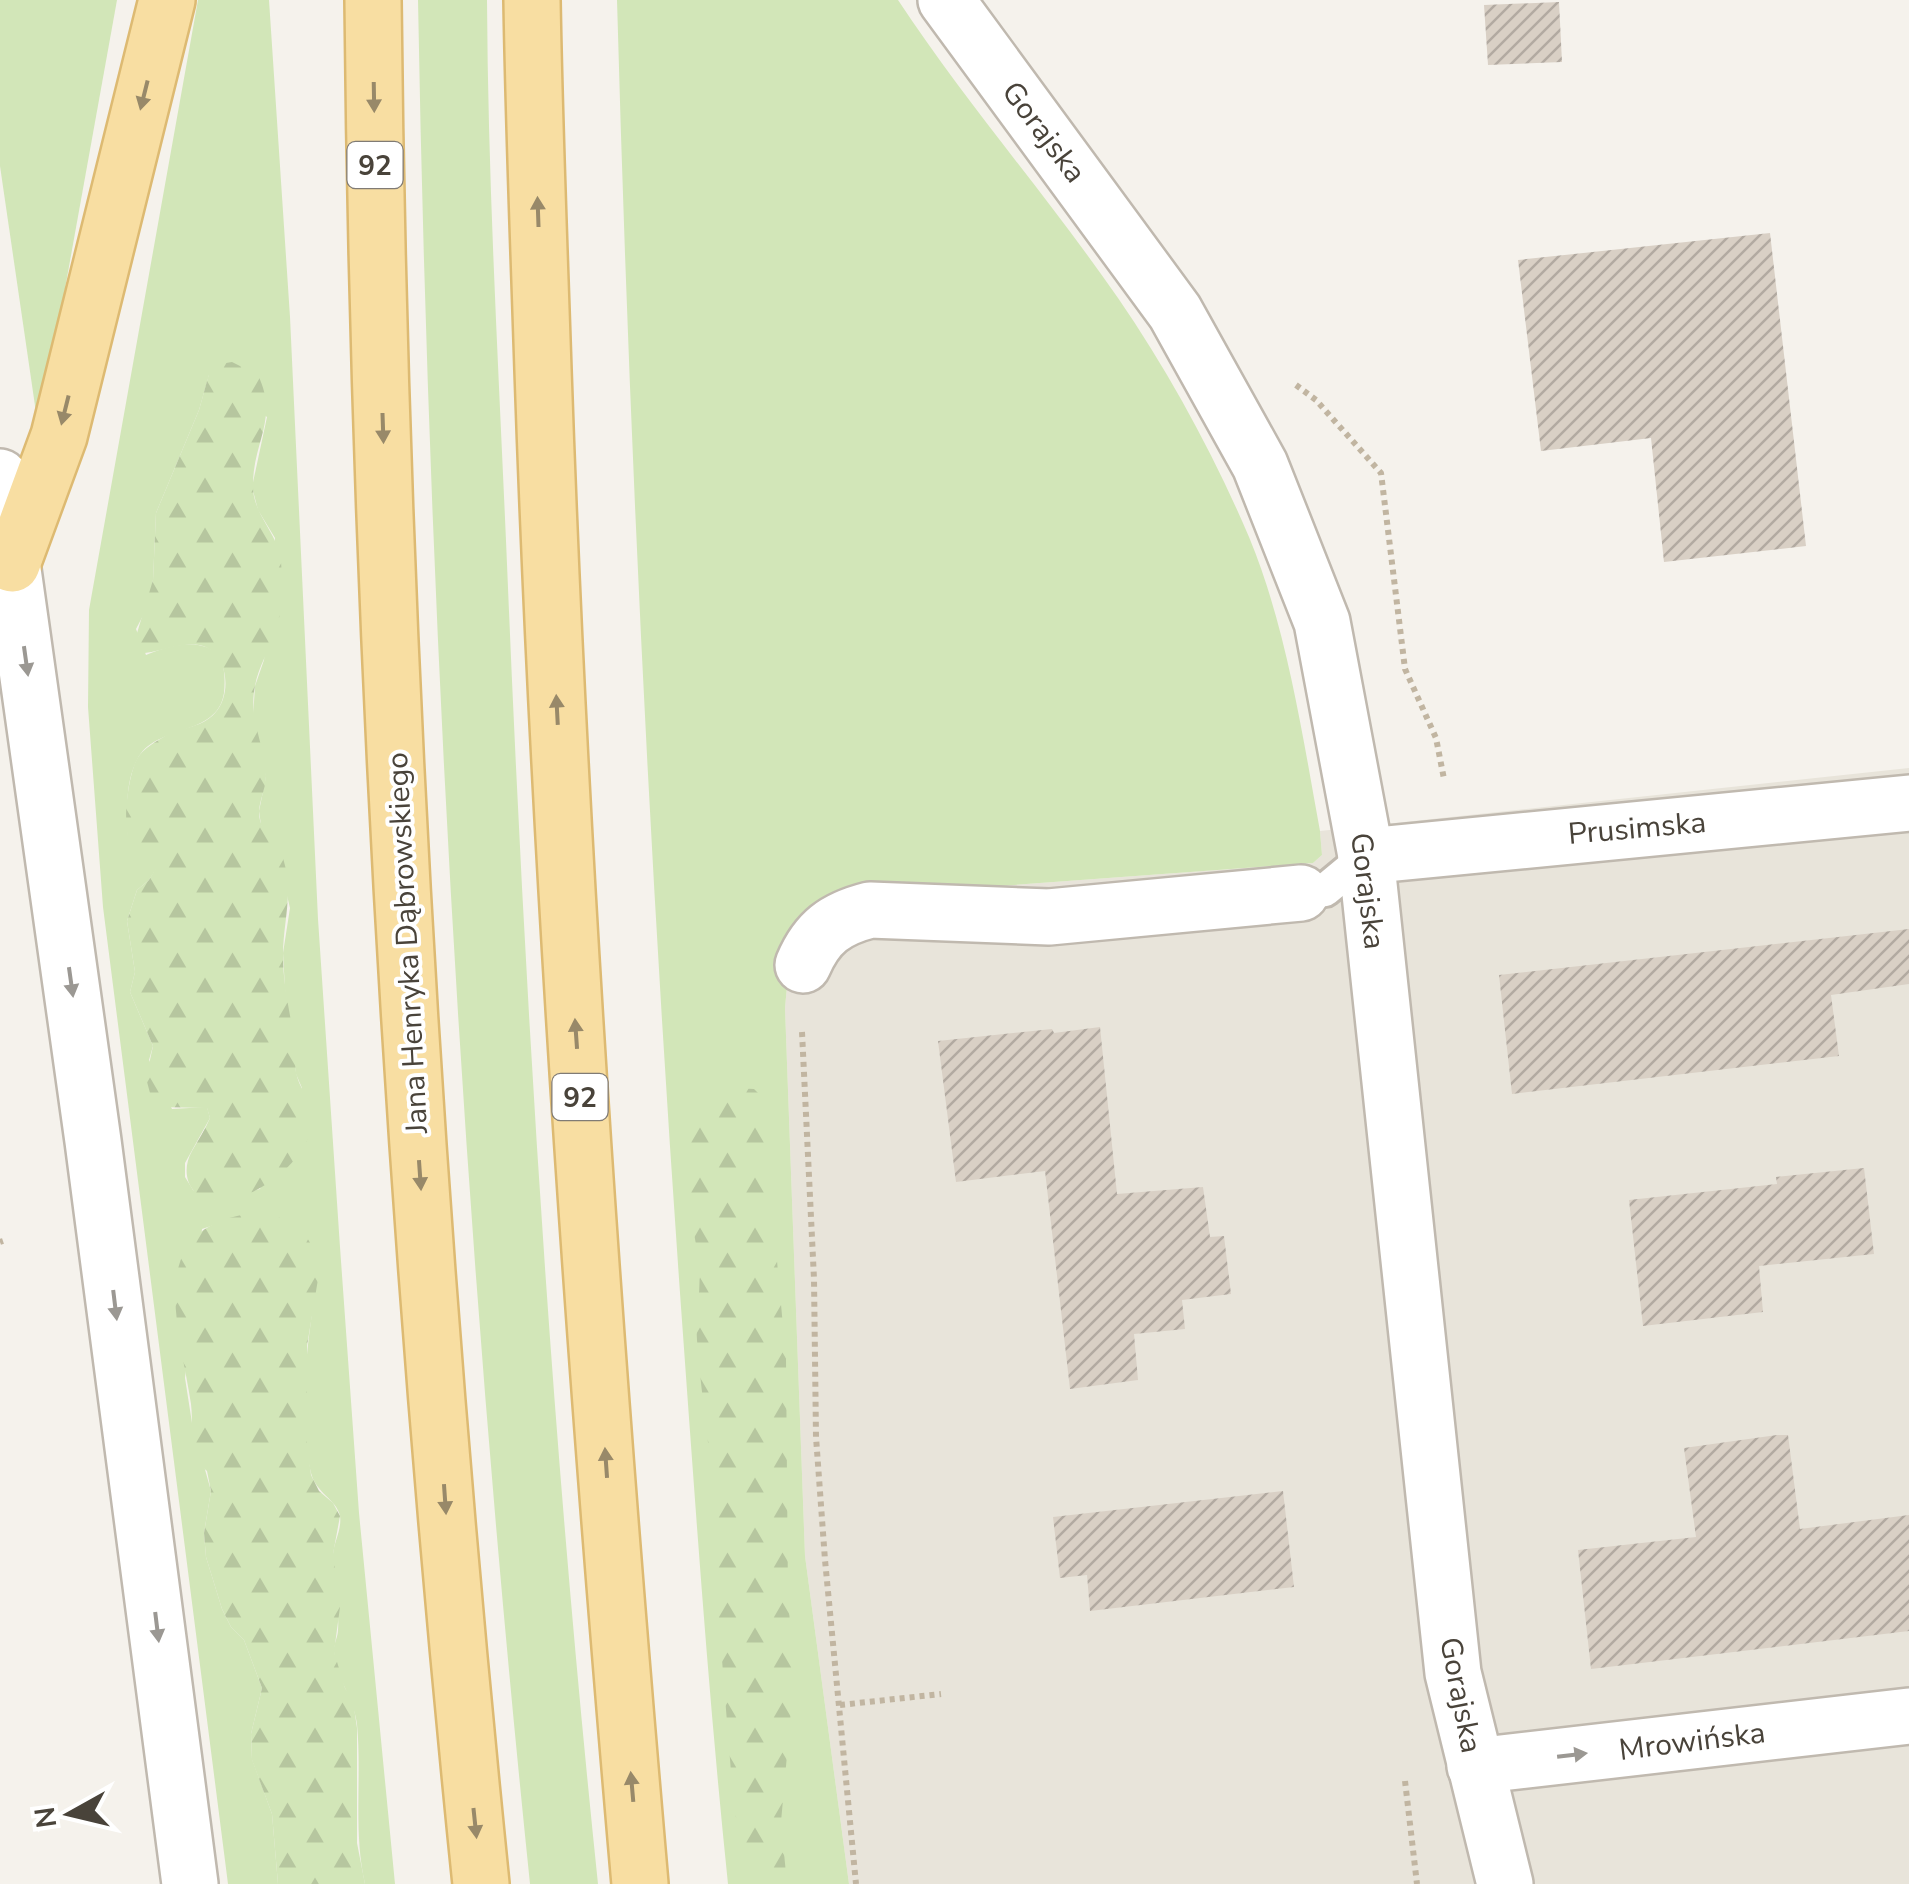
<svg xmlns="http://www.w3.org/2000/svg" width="1909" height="1884" font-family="'Nunito Sans',sans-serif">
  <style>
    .residential { fill: #e8e4da }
    .grass { fill: #d2e6b8; fill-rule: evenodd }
    .forest { fill: url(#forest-firs) }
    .building { fill: url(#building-hatch) }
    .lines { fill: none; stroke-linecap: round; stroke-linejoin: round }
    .service-casing { stroke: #c0b9af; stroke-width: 38 }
    .minor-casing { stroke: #c0b9af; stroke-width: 60 }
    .primary-casing { stroke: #ddba72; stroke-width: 60 }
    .path { stroke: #c1b5a1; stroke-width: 6; stroke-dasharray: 5 5; stroke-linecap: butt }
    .service { stroke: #fff; stroke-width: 32 }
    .minor { stroke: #fff; stroke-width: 55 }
    .primary { stroke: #f8dea2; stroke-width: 55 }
    .oneway { fill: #988969 }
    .oneway2 { fill: #9b9893 }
    .labels { text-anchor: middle; stroke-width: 8; stroke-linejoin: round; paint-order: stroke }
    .shield { fill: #fff; stroke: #807b75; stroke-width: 2.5 }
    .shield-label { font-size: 28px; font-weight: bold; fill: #49433a }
    .street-label { font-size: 30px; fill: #49433a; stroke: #fff }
  </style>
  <defs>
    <pattern id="forest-firs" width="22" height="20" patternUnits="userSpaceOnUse" patternTransform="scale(2.5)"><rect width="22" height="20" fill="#d2e6b8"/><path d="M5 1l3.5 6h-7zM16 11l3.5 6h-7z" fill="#b6c69f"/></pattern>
    <pattern id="building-hatch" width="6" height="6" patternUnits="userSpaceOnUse" patternTransform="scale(2.5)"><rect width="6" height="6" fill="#d9d0c5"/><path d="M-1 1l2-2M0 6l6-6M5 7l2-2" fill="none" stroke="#b2aaa1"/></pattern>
  </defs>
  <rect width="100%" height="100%" fill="#f5f2ec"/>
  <!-- residential -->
  <path class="residential" d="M1909,768V1884H849L805,1556L785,1008L788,975L851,897L1313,863L1322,855L1320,831Z"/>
  <!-- grass -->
  <g class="grass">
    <path d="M0,0H117L39,433L0,166Z"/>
    <path d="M198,0H269L290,317L318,919L340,1247L359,1513L395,1884H365C353,1831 362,1778 357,1724C354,1698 335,1676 334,1652C333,1645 338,1637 338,1630C340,1605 330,1579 333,1554C334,1542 342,1529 340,1516C337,1500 316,1493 311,1473C299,1423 305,1364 312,1313L244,1215L202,1229L185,1378L192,1423L211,1491L204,1533L206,1557L222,1609L231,1627L244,1640L262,1688L251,1734L252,1759L272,1814L278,1884H228L103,907L88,707L89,610ZM209,375L267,417L252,487L258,510L275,538L264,660L255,686L253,718L266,777L259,811L261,825L265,837L275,845L290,908L283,953L285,989L296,1074L302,1088L260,1189L216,1200L193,1190L185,1177V1163L210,1118L207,1107L172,1109L149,1060L153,1046L130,992L135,972L127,921L137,890L149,880L158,866L128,836C127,811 125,783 137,760C155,723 217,738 224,693C225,683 225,672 222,662C217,652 210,647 198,645C179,643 164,648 146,655L136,629L148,606L153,580L156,513L199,410Z"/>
    <path d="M418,0H487C488,196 500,392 508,588C526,1020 553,1454 598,1884H530C465,1256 429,631 418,0Z"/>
    <path d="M617,0H898C966,103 1048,197 1118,298C1169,372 1214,455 1249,537C1287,629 1302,733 1320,831L1322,855L1313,863L851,897L788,975L785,1008L805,1556L849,1884H728C708,1692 695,1500 681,1307C650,872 629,437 617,0Z"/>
  </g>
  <!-- forest -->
  <g class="forest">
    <path d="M232,362L258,375C279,419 253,441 253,485C252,514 279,534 281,562C283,584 283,608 276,630C270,649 258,667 255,686C248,719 265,745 266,776C266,788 259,801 259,813C260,835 277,840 283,858C294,894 283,921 283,956C283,987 291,1016 295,1046C296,1056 294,1067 297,1076C301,1092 313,1102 313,1118C312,1134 304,1148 295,1159C278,1180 245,1202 216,1200C188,1199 180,1172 192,1151C198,1140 205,1130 210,1118L207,1108L159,1107L150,1093L146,1078L153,1046L130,992L135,972L127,921L137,890L149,880L157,866C151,858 139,856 133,849C120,833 128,775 137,759C143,748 157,741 167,735C183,727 201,728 215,713C233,694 228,650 199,645C174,642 155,656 131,653L153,580L156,513L199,410L209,374L220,364Z"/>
    <path d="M733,1088L754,1089L762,1097L786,1359L788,1597L794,1677L781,1822L787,1884H761L757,1868L742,1842L734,1809L714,1560L718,1530C712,1466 702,1404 697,1340C695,1312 703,1285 698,1256C692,1214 673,1155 689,1113C696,1095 716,1092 733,1088Z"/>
    <path d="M265,1212L300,1226L318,1256L319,1273L307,1346V1445L311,1475L319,1491L333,1503L340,1516L333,1554L340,1607L334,1652L345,1688L353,1701L357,1728V1843L365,1884H278L272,1814L252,1760L251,1734L262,1688L244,1640L231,1627L222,1609L206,1557L204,1533L211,1491L207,1471L193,1459C191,1441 193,1422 191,1404C178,1319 140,1221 265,1212Z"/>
  </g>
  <!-- building -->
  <g class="building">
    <path d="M1559,2L1562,62L1488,65L1484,5Z"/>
    <path d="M1770,233L1806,546L1664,562L1651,438L1541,451L1518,260Z"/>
    <path d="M1909,929V984L1831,995L1839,1056L1512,1094L1499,975Z"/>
    <path d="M1100,1027L1117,1194L1203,1187L1210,1237L1224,1236L1231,1294L1182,1300L1185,1329L1134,1334L1138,1380L1070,1389L1045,1171L956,1182L938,1041L1052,1029L1054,1033Z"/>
    <path d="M1864,1168L1874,1254L1759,1266L1763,1312L1643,1326L1629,1200L1777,1184L1776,1177Z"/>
    <path d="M1777,1435H1788L1800,1529L1909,1515V1631L1591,1669L1578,1550L1696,1537L1684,1448Z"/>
    <path d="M1283,1491L1294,1587L1090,1611L1087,1575L1060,1578L1053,1517Z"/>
  </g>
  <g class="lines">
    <!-- service casing -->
    <g class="service-casing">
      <path id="service" d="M1301,893L1325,890L1366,856"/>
    </g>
    <!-- minor casing -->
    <g class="minor-casing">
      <g id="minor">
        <path d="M946,0L1175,312L1260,465L1322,622L1366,856L1453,1673L1505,1884"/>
        <path d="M0,477L93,1141L190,1884"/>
        <path d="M1366,856L1909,803"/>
        <path d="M803,965C817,932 835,919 870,910L1049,917L1301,893"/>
        <path d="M1475,1766L1909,1716"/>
      </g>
    </g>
    <!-- primary casing -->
    <g class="primary-casing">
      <g id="primary">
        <path d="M373,0C379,629 417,1258 481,1884"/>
        <path d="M532,0C534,123 539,247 543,370C560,875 596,1380 640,1884"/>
        <path d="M12,564L59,436L167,0"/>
      </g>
    </g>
    <!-- path -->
    <g class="path">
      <path d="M1296,385L1316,400L1381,473L1405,669L1436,738L1444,779"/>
      <path d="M802,1032L814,1279L816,1437L825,1560L856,1884"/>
      <path d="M0,1242L3,1241"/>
      <path d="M840,1705L941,1694"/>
      <path d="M1405,1781L1417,1884"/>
    </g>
    <!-- service -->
    <use href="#service" class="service"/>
    <!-- minor -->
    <use href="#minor" class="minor"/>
    <!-- primary -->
    <use href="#primary" class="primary"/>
  </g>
  <!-- one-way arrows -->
  <defs><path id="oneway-solid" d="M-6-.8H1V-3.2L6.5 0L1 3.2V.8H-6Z" transform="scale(2.5)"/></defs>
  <g class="oneway">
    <use href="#oneway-solid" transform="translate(144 95) rotate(104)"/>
    <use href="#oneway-solid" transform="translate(374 97) rotate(89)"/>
    <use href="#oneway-solid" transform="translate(538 212) rotate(-92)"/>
    <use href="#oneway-solid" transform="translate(65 410) rotate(104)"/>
    <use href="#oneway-solid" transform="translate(383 428) rotate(88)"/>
    <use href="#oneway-solid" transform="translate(557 710) rotate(-93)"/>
    <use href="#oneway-solid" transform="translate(576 1034) rotate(-94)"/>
    <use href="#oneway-solid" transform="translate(420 1175) rotate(86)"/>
    <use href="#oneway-solid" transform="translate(606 1463) rotate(-94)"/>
    <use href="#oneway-solid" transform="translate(445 1499) rotate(86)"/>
    <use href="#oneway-solid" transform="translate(632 1787) rotate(-95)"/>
    <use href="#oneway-solid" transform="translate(475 1823) rotate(84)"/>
  </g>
  <g class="oneway2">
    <use href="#oneway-solid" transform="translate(26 661) rotate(82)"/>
    <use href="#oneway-solid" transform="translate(71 982) rotate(82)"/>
    <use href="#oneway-solid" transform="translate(115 1305) rotate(83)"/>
    <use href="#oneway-solid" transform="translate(157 1627) rotate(83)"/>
    <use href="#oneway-solid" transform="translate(1572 1755) rotate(-7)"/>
  </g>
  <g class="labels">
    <!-- shield labels -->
    <g class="shield">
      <rect x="347.5" y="142" width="55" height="46" rx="8"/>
      <rect x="552.5" y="1074" width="55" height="46" rx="8"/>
    </g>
    <g class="shield-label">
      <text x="375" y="175">92</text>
      <text x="580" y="1107">92</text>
    </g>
    <!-- street labels -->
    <g class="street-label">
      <text transform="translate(1044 132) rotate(53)" y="10">Gorajska</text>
      <text transform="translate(1637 828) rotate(-5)" y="10">Prusimska</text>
      <text transform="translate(1368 891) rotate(83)" y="10">Gorajska</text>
      <text transform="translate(407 943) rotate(-93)" y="10">Jana Henryka Dąbrowskiego</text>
      <text transform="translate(1461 1695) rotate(79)" y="10">Gorajska</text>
      <text transform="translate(1692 1741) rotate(-7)" y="10">Mrowińska</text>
    </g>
  </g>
  <!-- north arrow -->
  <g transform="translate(70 1814) rotate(262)" stroke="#ffffff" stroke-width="8" paint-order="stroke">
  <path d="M0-8L18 38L0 25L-18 38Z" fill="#49433a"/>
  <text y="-15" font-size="28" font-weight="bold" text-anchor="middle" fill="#49433a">N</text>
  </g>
</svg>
